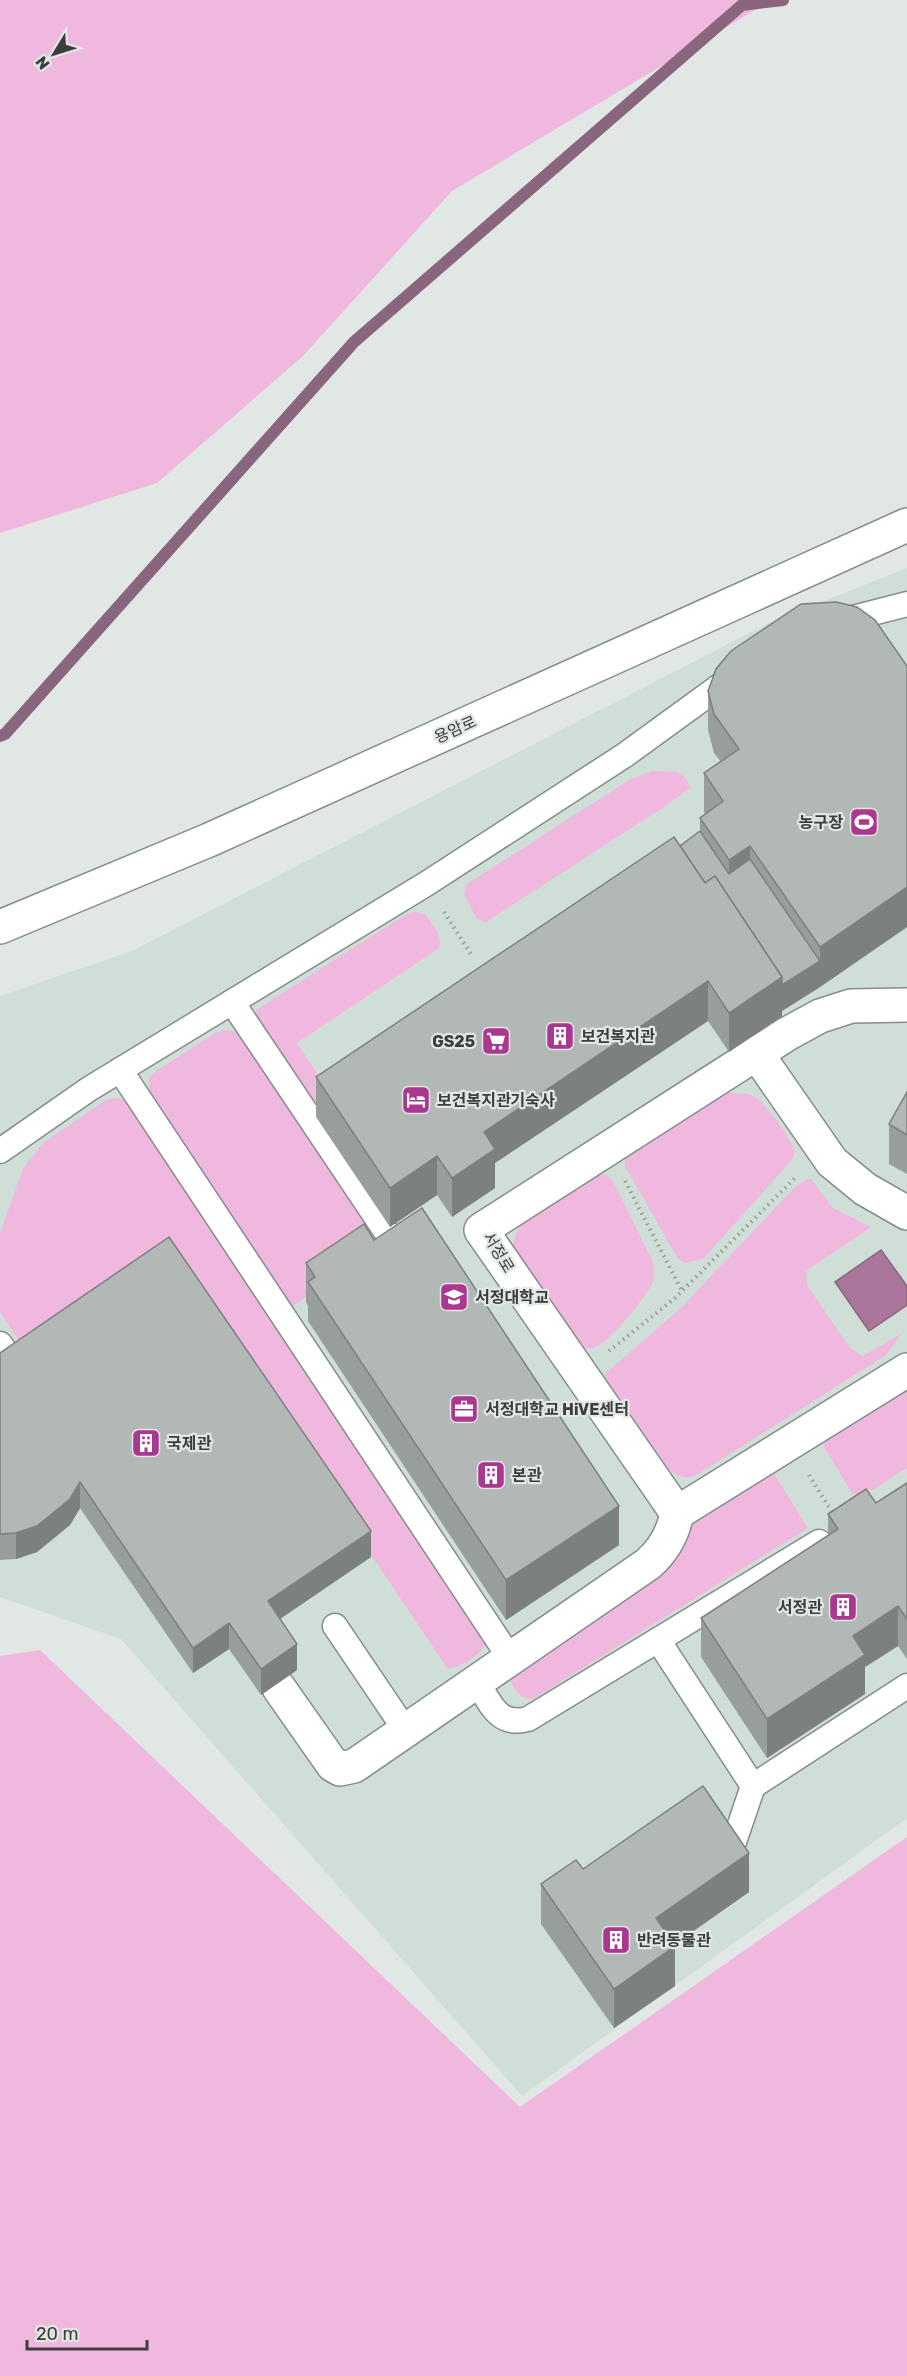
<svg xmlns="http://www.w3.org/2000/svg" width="907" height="2376" font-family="Rubik,'Noto Sans KR',sans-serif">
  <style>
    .built { fill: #cfded6 }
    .green { fill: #f0b8de }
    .water { fill: #ab769b; stroke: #89657e; stroke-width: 1.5 }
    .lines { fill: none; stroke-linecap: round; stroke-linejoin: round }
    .stream { stroke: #89657e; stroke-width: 12 }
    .service-casing { stroke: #858c89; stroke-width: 27 }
    .minor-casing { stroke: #858c89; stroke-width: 36 }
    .tertiary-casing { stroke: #858c89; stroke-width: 36 }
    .path { stroke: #979c99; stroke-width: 4; stroke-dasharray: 1.5 4.5; stroke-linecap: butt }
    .service { stroke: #fff; stroke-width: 24 }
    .minor { stroke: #fff; stroke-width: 33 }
    .tertiary { stroke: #fff; stroke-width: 33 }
    .wall { fill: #989e9c }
    .shaded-wall { fill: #7c817f }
    .building { fill: #b1b8b5; stroke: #7c817f; stroke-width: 1.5 }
    .labels { text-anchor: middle; stroke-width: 4.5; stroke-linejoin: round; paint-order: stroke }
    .street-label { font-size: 16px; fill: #3b3e3c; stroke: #e0e7e4 }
    .poi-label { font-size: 16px; font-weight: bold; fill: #3b3e3c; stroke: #e0e7e4; text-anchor: start }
  </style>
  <rect width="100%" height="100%" fill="#e0e7e4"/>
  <!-- built -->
  <path class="built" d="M907,568V1818L522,2096L121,1639L0,1597V996L132,951L769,623Z"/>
  <!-- green -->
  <g class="green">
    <path d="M0,0H772L452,191L303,356L157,483L0,533Z"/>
    <path d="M652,771L678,772L687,780L690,788L664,807L486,922L477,919L464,895L467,884L629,780Z"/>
    <path d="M414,912L425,914C432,924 445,937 438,949L297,1043L331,1095L313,1110L258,1024L256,1010L405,915Z"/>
    <path d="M225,1030L235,1032L246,1038L384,1246L291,1307L150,1092L149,1078L153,1073L215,1033Z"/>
    <path d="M724,1093C734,1093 748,1092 757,1098C767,1105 793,1141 795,1153L790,1162L703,1259L685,1263L678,1259L625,1166V1155Z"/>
    <path d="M115,1098L125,1100L132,1106L488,1641C483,1652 460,1670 447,1668L171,1256L26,1352L0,1312V1233L23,1169L43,1143L106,1100Z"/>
    <path d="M598,1174L607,1175L613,1181L652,1260C654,1266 655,1272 654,1278C651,1293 607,1345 593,1348C588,1350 583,1347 579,1345L512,1247L518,1229L524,1222Z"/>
    <path d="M807,1179H811L833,1208L871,1227L806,1271L807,1285L850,1348L863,1356L902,1333L886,1355L698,1474C687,1480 680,1477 670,1471L605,1381L606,1373L681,1308L794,1188Z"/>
    <path d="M907,1385V1468L861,1497L852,1493L824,1447L825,1436Z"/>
    <path d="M771,1469L808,1528L533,1699C519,1699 512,1688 509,1675L687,1519Z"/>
    <path d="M40,1650L520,2107L907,1837V2376H0V1656Z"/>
  </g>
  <!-- water -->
  <path class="water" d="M881,1250L907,1286V1305L869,1331L835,1282Z"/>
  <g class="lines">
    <!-- stream -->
    <path class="stream" d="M0,736L5,734L354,342L742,5L783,0"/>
    <!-- service casing -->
    <g class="service-casing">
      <g id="service">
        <path d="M837,622L907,604"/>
        <path d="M232,1002L395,1245"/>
        <path d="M120,1070L510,1658"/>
        <path d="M0,1151L89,1089L426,884L625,755L735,675"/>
        <path d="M0,1344L16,1368"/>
        <path d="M335,1626L406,1731"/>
        <path d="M658,1640L753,1786"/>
        <path d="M477,1682C491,1704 498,1727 528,1719L819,1542"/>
        <path d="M734,1842L753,1786L907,1686"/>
      </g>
    </g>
    <!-- minor casing -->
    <g class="minor-casing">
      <g id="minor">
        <path d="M757,1054L832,1162L865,1189L907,1213"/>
        <path d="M677,1513L481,1230L787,1034L820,1016L851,1006L907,1005"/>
        <path d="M279,1688L333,1765L340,1769L354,1766L648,1564C664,1550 673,1534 677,1513L907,1370"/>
      </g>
    </g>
    <!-- tertiary casing -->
    <g class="tertiary-casing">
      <path id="tertiary" d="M0,927L209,840L907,525"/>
    </g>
    <!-- path -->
    <g class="path">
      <path d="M444,912L471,954"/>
      <path d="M625,1181L682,1291"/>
      <path d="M609,1351L674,1299L797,1176"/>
      <path d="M809,1475L832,1512"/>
    </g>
    <!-- service -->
    <use href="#service" class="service"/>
    <!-- minor -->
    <use href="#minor" class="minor"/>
    <!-- tertiary -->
    <use href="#tertiary" class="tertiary"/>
  </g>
  <!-- wall -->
  <g class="wall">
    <path d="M907,666V927L820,987L782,1011V1016L729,1052L708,1021L495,1163V1188L452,1217L437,1195L390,1227L316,1117V1077L680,846L700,831V818L705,814L704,812V773L721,762L714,753L708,730V691Z"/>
    <path d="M907,1092V1174L889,1164V1124Z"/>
    <path d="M374,1240L619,1545L506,1620L308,1321V1306L306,1302V1263Z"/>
    <path d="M0,1353L371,1557L280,1619L297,1670L261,1695L229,1649L193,1673L80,1508L70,1525L37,1552L16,1559L0,1560Z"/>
    <path d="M907,1483V1659L898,1646L865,1667V1694L767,1758L701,1657V1618L828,1536V1514L876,1503Z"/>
    <path d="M541,1884L749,1892L674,1945L675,1986L614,2028L541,1924Z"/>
  </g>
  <!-- shaded-wall -->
  <g class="shaded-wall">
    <path d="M750,846V885L729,899V860Z"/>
    <path d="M907,887V927L820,987L782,1011V1016L729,1052V1013L782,977L820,961V947Z"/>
    <path d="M708,981V1021L495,1163V1188L452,1217V1178L484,1132Z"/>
    <path d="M437,1156V1195L390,1227V1188Z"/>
    <path d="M80,1482V1508L70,1525L37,1552L16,1559V1533Z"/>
    <path d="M619,1506V1545L506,1620V1580Z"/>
    <path d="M371,1531V1557L268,1627V1601Z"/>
    <path d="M898,1606V1646L865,1667V1694L767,1758V1719L853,1636Z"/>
    <path d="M229,1623V1649L193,1673V1648Z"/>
    <path d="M297,1644V1670L261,1695V1669Z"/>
    <path d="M749,1853V1892L656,1957V1918Z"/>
    <path d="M675,1946V1986L614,2028V1989Z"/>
  </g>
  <!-- building -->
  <g class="building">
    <path d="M836,602L857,607L875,620L907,666V887L820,947L750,846L729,860L700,818L723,801L704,773L739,749L714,714L708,691L716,669L731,651L801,604Z"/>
    <path d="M700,831L729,874L750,859L820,961L782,985V977L715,876L705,883L680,846Z"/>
    <path d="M674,837L705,883L715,876L782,977L729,1013L708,981L484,1132L495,1149L452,1178L437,1156L390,1188L316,1077Z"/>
    <path d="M907,1092V1135L889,1124Z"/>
    <path d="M422,1208L619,1506L506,1580L308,1282L315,1277L306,1263L364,1224L374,1240Z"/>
    <path d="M169,1237L371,1531L268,1601L297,1644L261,1669L229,1623L193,1648L80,1482L70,1499L37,1526L16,1533L0,1534V1353Z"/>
    <path d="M907,1483V1619L898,1606L853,1636L865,1655L767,1719L701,1618L838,1529L828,1514L866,1489L876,1503Z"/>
    <path d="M703,1786L749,1853L656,1918L675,1946L614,1989L541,1884L576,1860L583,1869Z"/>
  </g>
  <!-- icons -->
  <defs>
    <g id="stadium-square" transform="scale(1.5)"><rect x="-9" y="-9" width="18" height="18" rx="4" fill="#ab3791" stroke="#e0e7e4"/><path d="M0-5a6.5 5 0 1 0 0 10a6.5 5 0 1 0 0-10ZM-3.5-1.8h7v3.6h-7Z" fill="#fff"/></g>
    <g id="building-square" transform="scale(1.5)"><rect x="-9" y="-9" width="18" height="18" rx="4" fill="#ab3791" stroke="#e0e7e4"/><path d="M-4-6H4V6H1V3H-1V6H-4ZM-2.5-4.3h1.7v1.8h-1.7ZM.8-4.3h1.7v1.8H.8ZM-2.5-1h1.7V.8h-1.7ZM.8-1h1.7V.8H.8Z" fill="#fff"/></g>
    <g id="supermarket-square" transform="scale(1.5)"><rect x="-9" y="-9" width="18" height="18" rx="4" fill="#ab3791" stroke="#e0e7e4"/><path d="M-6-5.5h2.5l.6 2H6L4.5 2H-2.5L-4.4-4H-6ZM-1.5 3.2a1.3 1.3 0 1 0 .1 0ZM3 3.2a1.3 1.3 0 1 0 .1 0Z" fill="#fff"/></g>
    <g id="hotel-square" transform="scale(1.5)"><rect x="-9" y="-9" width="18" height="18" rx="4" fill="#ab3791" stroke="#e0e7e4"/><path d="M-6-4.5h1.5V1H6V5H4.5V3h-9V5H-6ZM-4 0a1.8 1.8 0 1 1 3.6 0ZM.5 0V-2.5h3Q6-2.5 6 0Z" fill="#fff"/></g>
    <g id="university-square" transform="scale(1.5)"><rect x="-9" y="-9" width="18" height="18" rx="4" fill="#ab3791" stroke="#e0e7e4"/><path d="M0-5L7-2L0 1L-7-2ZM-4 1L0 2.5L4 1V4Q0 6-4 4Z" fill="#fff"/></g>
    <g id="office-square" transform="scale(1.5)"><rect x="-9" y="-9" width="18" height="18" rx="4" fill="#ab3791" stroke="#e0e7e4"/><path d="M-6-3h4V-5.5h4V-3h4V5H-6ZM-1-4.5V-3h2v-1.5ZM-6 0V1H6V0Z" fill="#fff"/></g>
  </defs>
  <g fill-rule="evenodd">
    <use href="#stadium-square" x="864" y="822"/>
    <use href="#building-square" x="560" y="1036"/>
    <use href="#supermarket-square" x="496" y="1041"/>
    <use href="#hotel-square" x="416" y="1100"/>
    <use href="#university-square" x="454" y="1297"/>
    <use href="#office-square" x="464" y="1409"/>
    <use href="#building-square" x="146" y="1443"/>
    <use href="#building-square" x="491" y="1475"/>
    <use href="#building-square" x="843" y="1607"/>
    <use href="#building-square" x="616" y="1940"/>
  </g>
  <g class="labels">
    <!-- street labels -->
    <g class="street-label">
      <text transform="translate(455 729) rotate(-24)" y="6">용암로</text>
      <text transform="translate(499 1252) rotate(59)" y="6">서정로</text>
    </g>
    <!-- poi labels -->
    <g class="poi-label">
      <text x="843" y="828" text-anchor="end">농구장</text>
      <text x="581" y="1042">보건복지관</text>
      <text x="475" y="1047" text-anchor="end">GS25</text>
      <text x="437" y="1106">보건복지관기숙사</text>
      <text x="475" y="1303">서정대학교</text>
      <text x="485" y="1415">서정대학교 HiVE센터</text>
      <text x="167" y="1449">국제관</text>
      <text x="512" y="1481">본관</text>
      <text x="822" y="1613" text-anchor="end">서정관</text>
      <text x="637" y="1946">반려동물관</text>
    </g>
  </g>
  <!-- north arrow -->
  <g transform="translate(54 54) rotate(232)" stroke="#e0e7e4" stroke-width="4.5" paint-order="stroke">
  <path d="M0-4.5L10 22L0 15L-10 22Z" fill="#3b3e3c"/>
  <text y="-9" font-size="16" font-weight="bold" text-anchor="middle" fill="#3b3e3c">N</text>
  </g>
  <!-- scale -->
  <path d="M27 2340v9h120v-9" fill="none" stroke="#3b3e3c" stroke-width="3"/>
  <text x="36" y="2340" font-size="18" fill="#3b3e3c" stroke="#e0e7e4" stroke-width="4.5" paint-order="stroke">20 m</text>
</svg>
